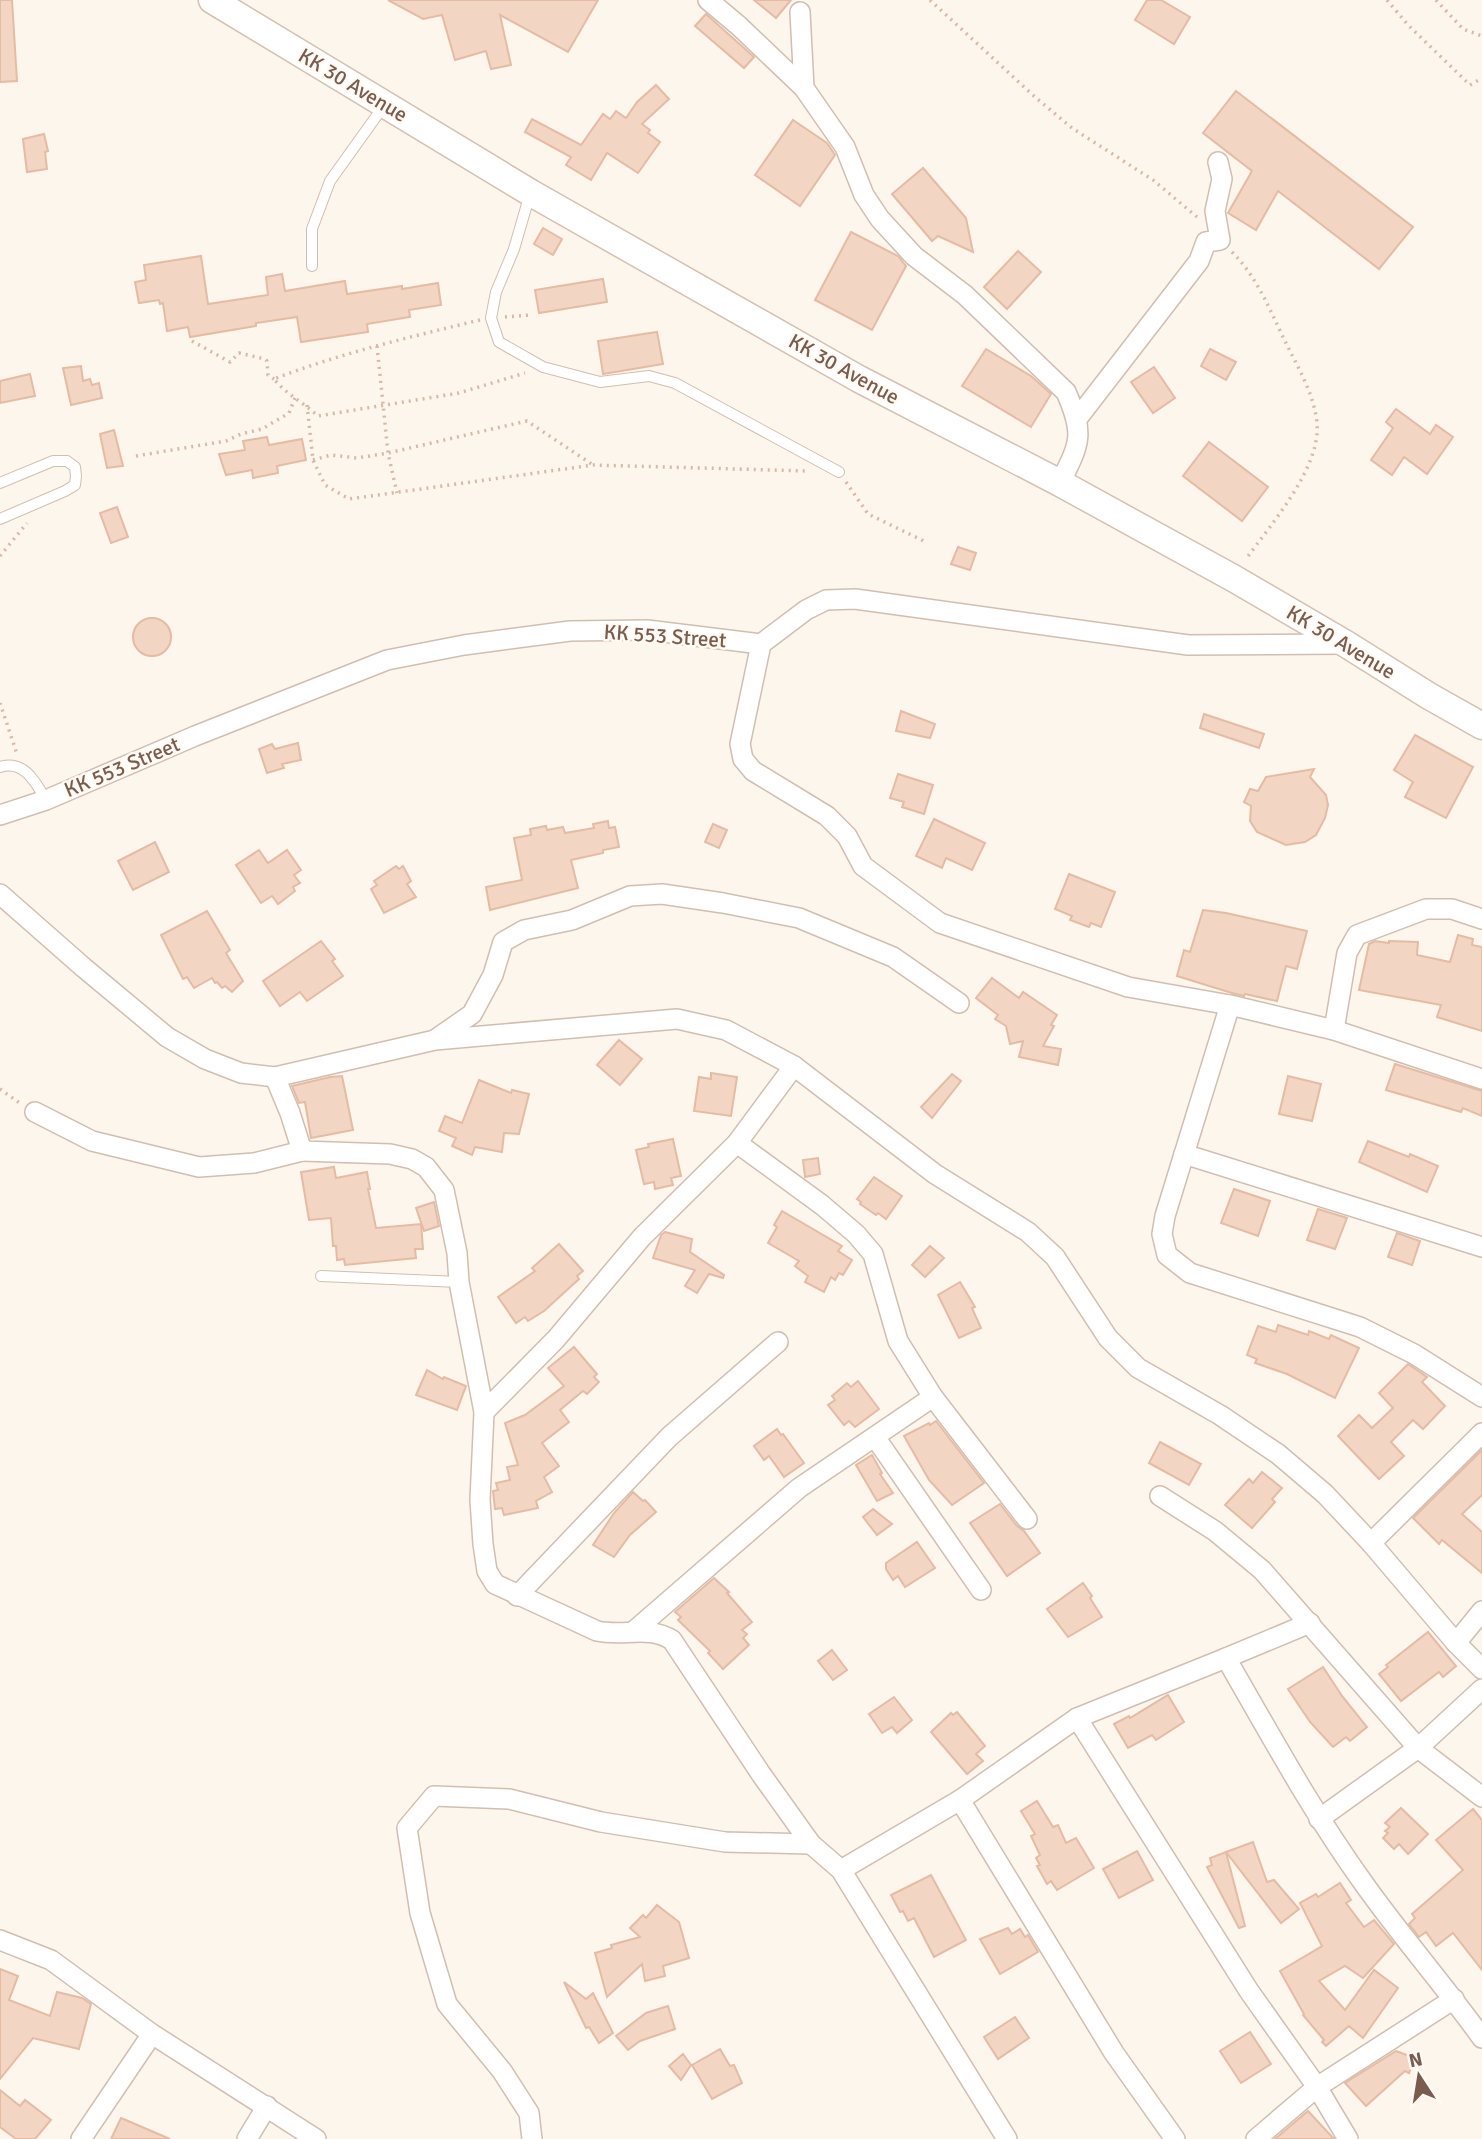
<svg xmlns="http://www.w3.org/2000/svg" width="1482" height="2139" font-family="Signika,sans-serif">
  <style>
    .building { fill: #f3d5c3; stroke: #e6bba3; stroke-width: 2 }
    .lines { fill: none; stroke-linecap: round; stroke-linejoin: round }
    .lane-casing { stroke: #d1beb0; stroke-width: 12 }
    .street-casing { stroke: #d1beb0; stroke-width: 22 }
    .secondary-casing { stroke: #d6c0b0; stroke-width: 29 }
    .path { stroke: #d9b8a5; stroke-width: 3.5; stroke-dasharray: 2 5; stroke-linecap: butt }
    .lane { stroke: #fff; stroke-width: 10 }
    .street { stroke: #fff; stroke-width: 19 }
    .secondary { stroke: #fff; stroke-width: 26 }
    .labels { text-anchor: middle; stroke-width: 5; stroke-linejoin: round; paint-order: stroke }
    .street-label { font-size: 21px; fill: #7a5c4d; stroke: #fffaf3 }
  </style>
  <rect width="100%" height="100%" fill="#fdf6ec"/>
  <!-- building -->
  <g class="building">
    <path d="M0,0H12L17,81L0,82Z"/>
    <path d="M388,0H598L568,52L500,15L511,65L491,69L486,51L455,60L442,15L423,19Z"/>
    <path d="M754,0H791L776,18Z"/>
    <path d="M1147,0H1161L1190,17L1174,44L1135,20Z"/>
    <path d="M706,14L754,57L744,68L695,26Z"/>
    <path d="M656,85L669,99L642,124L650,130L648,133L660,142L638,173L607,153L591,180L566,165L571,157L525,132L532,119L581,145L603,114L610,119L616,111L626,118L637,102Z"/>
    <path d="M1236,91L1413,227L1379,269L1278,191L1256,230L1228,213L1252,171L1203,133Z"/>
    <path d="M793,120L827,143L835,155L800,206L755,175Z"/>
    <path d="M44,134L48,151L45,152L47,169L27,172L23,139Z"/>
    <path d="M923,168L966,218L973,252L938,236L932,241L892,194Z"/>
    <path d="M543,228L562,239L553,255L534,244Z"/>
    <path d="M851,232L898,256L906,266L872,330L815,300Z"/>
    <path d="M1018,251L1041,272L1007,309L984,287Z"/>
    <path d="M201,256L208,304L268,295L266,277L282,274L285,291L345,281L347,294L402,286V289L438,283L441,305L409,310L410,317L367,324L368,332L301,342L297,317L256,323V326L190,337L188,327L167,331L163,303L160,304L159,300L139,303L135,282L146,280L144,265Z"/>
    <path d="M603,279L607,302L539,313L535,290Z"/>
    <path d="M657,332L663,364L603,374L598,341Z"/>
    <path d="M986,349L1031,376L1051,394L1031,427L962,386Z"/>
    <path d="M1210,349L1236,362L1226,380L1201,366Z"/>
    <path d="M81,366L83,381L90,379L92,385L99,383L102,398L71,405L63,368Z"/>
    <path d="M1154,367L1175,398L1153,413L1131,382Z"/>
    <path d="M30,374L35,396L0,403V381Z"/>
    <path d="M1396,409L1430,434L1436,425L1453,437L1427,474L1404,457L1392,475L1371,460L1393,428L1386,422Z"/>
    <path d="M114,430L123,466L107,468L100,434Z"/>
    <path d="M267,437L269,445L302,439L306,460L277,466L278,473L253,478L252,470L226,475L219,454L245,450L243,441Z"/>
    <path d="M1209,442L1268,487L1242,521L1183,476Z"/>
    <path d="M117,507L128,537L111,543L100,513Z"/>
    <path d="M958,547L976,553L970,570L951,564Z"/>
    <circle cx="152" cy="637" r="19"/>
    <path d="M901,711L935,724L930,738L896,731Z"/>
    <path d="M1204,714L1264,734L1259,748L1200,728Z"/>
    <path d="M1415,735L1473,767L1446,818L1405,797L1413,782L1394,770Z"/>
    <path d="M298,743L301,760L282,764L284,768L267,773L259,749L272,744L275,749Z"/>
    <path d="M1314,769L1310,777L1326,795L1328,805L1325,818L1316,835L1305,842L1286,845L1257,832L1250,821L1251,806L1244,802L1250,789L1258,791L1266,777Z"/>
    <path d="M898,774L933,785L924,814L902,807L904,802L890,798Z"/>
    <path d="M934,819L985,843L972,870L946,858L942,868L916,856Z"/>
    <path d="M608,821L609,828L615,827L619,847L603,850V853L571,860L578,888L490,910L486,887L522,880L514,838L531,835L530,829L546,826L547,830L563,827L565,833L594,828L593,824Z"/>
    <path d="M713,824L727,830L719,848L705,842Z"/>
    <path d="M155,842L169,872L133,890L118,861Z"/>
    <path d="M259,850L268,863L287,850L301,870L294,875L300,883L293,887L295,891L278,904L272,896L261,903L236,865Z"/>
    <path d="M396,866L399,869L403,866L411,881L407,884L416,897L384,913L371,889L377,885L374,881Z"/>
    <path d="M1069,874L1115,892L1101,927L1091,923L1089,927L1070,920L1072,916L1055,909Z"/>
    <path d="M1203,910L1226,913L1307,931L1297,969L1286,966L1277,1001L1245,994L1244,996L1232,993L1177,976L1184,950L1190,952Z"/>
    <path d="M207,911L230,950L226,953L243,981L232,992L225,986L222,988L217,982L215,983L212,978L194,988L187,977L183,979L161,935Z"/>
    <path d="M1458,935L1473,939L1472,945L1482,947V1031L1437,1017L1441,1005L1359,990L1369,944L1375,941L1389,943V941L1418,942L1417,955L1450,962Z"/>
    <path d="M321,941L335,959L332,961L343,976L307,1001L300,992L280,1006L263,981Z"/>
    <path d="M992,978L1019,998L1023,992L1057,1015L1051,1025L1054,1026L1043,1046L1061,1049L1058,1065L1019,1057L1023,1041L1010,1044L1006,1026L995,1019L998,1015L976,998Z"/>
    <path d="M619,1040L642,1059L620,1085L597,1065Z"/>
    <path d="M1395,1064L1482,1091V1116L1463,1108L1461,1112L1386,1090Z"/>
    <path d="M711,1073L737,1077L731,1116L694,1111L699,1077L711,1079Z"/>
    <path d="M952,1074L961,1081L932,1118L921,1107Z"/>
    <path d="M342,1076L353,1130L311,1138L305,1102L299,1103L292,1086L330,1077Z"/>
    <path d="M1288,1076L1321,1084L1312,1121L1279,1114Z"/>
    <path d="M479,1080L511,1093L512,1090L529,1094L519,1134L504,1133L502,1152L475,1147L472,1155L452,1146L456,1138L439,1131L445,1116L462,1123Z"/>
    <path d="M673,1139L681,1176L671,1178L673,1185L655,1189L654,1182L644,1184L636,1150L649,1147L648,1144Z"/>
    <path d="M1368,1141L1409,1157L1410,1154L1438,1166L1427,1192L1359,1162Z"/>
    <path d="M818,1158L820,1174L805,1177L803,1160Z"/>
    <path d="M334,1167L336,1178L367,1172L370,1189H368L376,1228L421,1224L423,1249H415L416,1258L345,1265L344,1259L337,1260L336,1246H333L331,1218L309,1220L301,1172Z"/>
    <path d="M874,1177L902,1196L886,1219L878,1213L876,1215L860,1204L861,1202L857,1199Z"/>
    <path d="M1234,1189L1270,1201L1258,1236L1221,1223Z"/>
    <path d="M434,1202L439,1226L424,1231L416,1208Z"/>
    <path d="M1318,1209L1347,1218L1335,1249L1307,1240Z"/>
    <path d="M782,1211L842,1246L838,1251L852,1260L843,1275L839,1273L835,1280L831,1277L824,1292L805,1282L808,1276L795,1266L799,1261L768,1243L777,1227L774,1225Z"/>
    <path d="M665,1232L692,1239L690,1252L724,1275L723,1278L709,1274L697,1293L685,1286L695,1270L653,1258L661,1235Z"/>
    <path d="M1397,1233L1420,1241L1412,1265L1388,1257Z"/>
    <path d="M559,1244L583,1271L577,1276L579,1279L544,1311L528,1321L525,1317L516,1323L498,1297L535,1271L532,1268Z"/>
    <path d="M930,1246L944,1258L925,1277L912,1265Z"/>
    <path d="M960,1282L975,1307L972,1308L981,1328L959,1338L938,1295Z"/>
    <path d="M1278,1325L1308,1335L1309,1331L1329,1339L1331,1335L1359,1348L1335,1398L1287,1374L1255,1363L1257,1359L1247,1355L1258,1326L1276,1332Z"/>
    <path d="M574,1347L597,1374L594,1377L599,1382L587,1394L583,1391L560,1410L569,1422L542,1443L559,1466L544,1477L552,1492L536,1501L538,1508L504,1515L502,1508L495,1509L493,1491L498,1490L496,1483L510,1480L507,1467L518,1465L505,1423L525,1415L564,1386L548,1368Z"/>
    <path d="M1408,1364L1427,1377L1422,1382L1445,1406L1423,1429L1413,1420L1391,1442L1404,1456L1379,1479L1338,1436L1359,1415L1372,1428L1393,1408L1379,1393Z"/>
    <path d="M427,1370L443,1379L444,1377L466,1386L457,1410L416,1395Z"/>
    <path d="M858,1381L879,1409L855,1427L849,1421L844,1425L828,1405L835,1400L832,1396L847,1383L851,1387Z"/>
    <path d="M936,1421L984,1483L952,1505L929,1480L904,1436L929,1423L930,1425Z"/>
    <path d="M777,1429L781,1435L783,1434L804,1463L784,1477L769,1456L764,1460L754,1446Z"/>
    <path d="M1160,1442L1201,1464L1189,1485L1149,1463Z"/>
    <path d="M1482,1450V1495L1462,1514L1482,1532V1573L1442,1540L1439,1544L1413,1518Z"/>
    <path d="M872,1455L882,1473L880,1474L893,1493L877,1501L856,1465Z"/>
    <path d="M1262,1472L1282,1488L1272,1499L1275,1502L1252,1528L1225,1505L1249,1479L1253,1483Z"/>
    <path d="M633,1492L643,1501L645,1500L656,1512L630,1535L614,1557L593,1545L614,1513Z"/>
    <path d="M1000,1504L1017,1526L1024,1531L1040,1553L1007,1576L970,1523Z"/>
    <path d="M873,1509L892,1524L877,1535L863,1517Z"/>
    <path d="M917,1542L935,1568L905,1587L898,1576L893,1580L886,1569V1563Z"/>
    <path d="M714,1578L729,1592L727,1593L752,1622L742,1630L747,1634L743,1638L749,1645L723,1669L708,1653L710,1651L678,1620L681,1617L675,1612Z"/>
    <path d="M1083,1583L1092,1596L1090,1598L1102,1617L1068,1637L1047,1609Z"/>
    <path d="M1428,1632L1456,1666L1443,1677L1439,1672L1401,1701L1379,1674L1388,1667L1386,1665Z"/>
    <path d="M832,1650L847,1670L833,1680L818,1661Z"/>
    <path d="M1323,1667L1342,1696L1367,1727L1350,1741L1346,1737L1333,1747L1310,1722L1288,1689Z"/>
    <path d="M1168,1695L1184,1722L1156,1740L1152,1735L1128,1748L1114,1724L1129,1716L1130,1718Z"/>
    <path d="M894,1697L912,1720L897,1733L892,1727L882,1733L869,1714Z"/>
    <path d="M957,1712L985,1746L976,1754L983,1761L967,1774L931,1732L951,1713L953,1715Z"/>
    <path d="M1037,1801L1053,1827L1058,1825L1066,1843L1076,1838L1094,1868L1057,1890L1051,1881L1047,1884L1037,1866L1040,1865L1036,1858L1040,1855L1031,1836L1035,1834L1021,1811Z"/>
    <path d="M1401,1808L1428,1834L1408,1854L1399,1844L1394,1849L1383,1838L1388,1833L1385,1831L1390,1827L1385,1823Z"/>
    <path d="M1473,1809L1482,1820V1970L1453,1933L1436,1946L1426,1932L1419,1937L1409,1924L1415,1918L1412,1914L1463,1870L1436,1840Z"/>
    <path d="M1253,1842L1267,1882L1274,1880L1299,1909L1281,1923L1226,1852Z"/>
    <path d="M1137,1851L1153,1880L1119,1898L1103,1869Z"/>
    <path d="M1226,1852L1245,1926L1239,1928L1207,1867L1212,1865L1210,1858Z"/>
    <path d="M931,1875L966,1940L934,1957L914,1918L908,1921L903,1911L900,1912L891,1895Z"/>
    <path d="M1340,1883L1351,1900L1346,1903L1364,1927L1374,1920L1394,1944L1363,1978L1345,1966L1319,1981L1345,2010L1374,1970L1398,1988L1363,2038L1349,2026L1326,2046L1322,2042L1324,2040L1303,2015L1304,2014L1280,1971L1322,1946L1300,1903L1316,1894L1318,1897Z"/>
    <path d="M657,1905L679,1922L689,1958L663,1966L665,1976L645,1981L642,1964L607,1997L595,1953L612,1948L611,1945L640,1937L630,1928L643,1915L646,1918Z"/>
    <path d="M1008,1928L1012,1934L1020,1929L1025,1937L1028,1935L1038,1952L1000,1974L980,1939Z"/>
    <path d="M0,1969L18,1976L9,2000L50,2016L57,1992L82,1998L91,2004L79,2049L33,2038L0,2079Z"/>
    <path d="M564,1982L586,1999L593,1993L613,2033L599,2043L589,2027L586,2028Z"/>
    <path d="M668,2006L675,2029L640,2041L628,2050L616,2036L646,2013Z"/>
    <path d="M1015,2017L1029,2038L998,2059L984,2037Z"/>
    <path d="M1250,2032L1271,2064L1241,2083L1220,2051Z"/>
    <path d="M720,2049L730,2066L734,2065L742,2083L712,2099L692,2065Z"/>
    <path d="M1396,2051L1415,2058L1409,2073L1405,2071L1366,2106L1345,2083Z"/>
    <path d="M683,2054L691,2065L681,2080L669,2066Z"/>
    <path d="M0,2090L20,2106L25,2100L51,2120L35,2139H16L0,2127Z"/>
    <path d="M1308,2111L1334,2139H1275Z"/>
    <path d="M121,2118L170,2139H111Z"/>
  </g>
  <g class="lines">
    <!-- lane casing -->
    <g class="lane-casing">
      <g id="lane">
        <path d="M530,194L514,249L496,292L491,318L499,342L543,367L600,382L649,376L675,383L839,472"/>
        <path d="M312,266V229L330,181L383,107"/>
        <path d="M0,483L53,461H67L75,467L76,476L75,485L65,491L0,519"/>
        <path d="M0,767C24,759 36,783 46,800"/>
        <path d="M321,1276L459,1282"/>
      </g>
    </g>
    <!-- street casing -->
    <g class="street-casing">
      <g id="street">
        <path d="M708,0L739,26L804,88"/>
        <path d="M800,12L804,88L845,147L864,195L880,219L914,256L965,295L1066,392C1085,435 1080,443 1060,483"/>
        <path d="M1077,419L1199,261L1206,242L1220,240L1215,211L1222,179L1218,162"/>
        <path d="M761,644L740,744L743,759L753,771L827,816L847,836L863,866L940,923L1128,987L1230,1005L1334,1030L1482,1079"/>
        <path d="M0,815L46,800L195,736L387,660L464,645L570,631L647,630L761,644L806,610L826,600L855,599L1188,645L1345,644"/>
        <path d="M0,894L83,967L167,1037L205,1059L241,1073L275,1077L435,1040L677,1019L726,1030L794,1066L935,1174L1028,1232L1055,1257L1108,1338L1138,1368L1220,1415L1278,1454L1325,1494L1371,1543L1456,1643L1482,1669"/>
        <path d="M1230,1005L1165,1216L1162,1234L1167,1255L1190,1273L1360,1327L1414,1354L1482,1397"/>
        <path d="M1334,1030L1347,953L1357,935L1426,909H1452L1482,919"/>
        <path d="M436,1039L472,1014L493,975L503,942L524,930L572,920L630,896L662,894L723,903L799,918L893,957L959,1003"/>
        <path d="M275,1077L290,1113L302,1151L390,1154L412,1159L426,1167L444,1190L457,1253L459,1282L484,1412L480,1500L483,1544L487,1571L495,1584L597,1631C623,1637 649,1625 672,1640L761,1774L811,1844L841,1870L1007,2139"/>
        <path d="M35,1112L92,1141L199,1167L254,1163L302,1151"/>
        <path d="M737,1143L822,1205L856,1234L873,1254L898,1341L933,1397L1027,1519"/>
        <path d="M1184,1154L1482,1247"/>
        <path d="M484,1412L556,1339L642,1237L737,1143L794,1066"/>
        <path d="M875,1437L981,1590"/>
        <path d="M1160,1496L1215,1531L1262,1570L1418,1748L1482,1797"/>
        <path d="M1371,1543L1482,1433"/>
        <path d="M517,1596L669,1437L778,1342"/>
        <path d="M634,1631L799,1488L933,1397"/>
        <path d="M1456,1643L1482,1611"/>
        <path d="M1226,1658C1270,1734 1311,1810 1362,1881C1400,1935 1444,1985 1482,2038"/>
        <path d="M1077,1718L1249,1991L1317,2087L1348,2139"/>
        <path d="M960,1800L1114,2053L1175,2139"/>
        <path d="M1319,1819L1418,1748L1482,1689"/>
        <path d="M841,1870L960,1800L1077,1718L1226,1658L1310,1623"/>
        <path d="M0,1940L51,1960L152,2034L316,2139"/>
        <path d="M81,2139L152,2034"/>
        <path d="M247,2139L267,2106"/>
        <path d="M532,2139L529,2113L502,2071L447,2004L420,1913L407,1828L434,1796L509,1799L601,1822L725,1842L811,1844"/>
        <path d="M1256,2139L1317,2087L1454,1999"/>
      </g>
    </g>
    <!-- secondary casing -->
    <g class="secondary-casing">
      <path id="secondary" d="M212,0L531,193L859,379L1060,483L1233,578L1346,644L1429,696L1482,726"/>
    </g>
    <!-- path -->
    <g class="path">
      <path d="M930,0L1035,97L1072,128L1153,180L1197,217"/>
      <path d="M1387,0L1408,25L1470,85L1482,78"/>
      <path d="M1436,0L1463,29L1482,36"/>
      <path d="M1232,252C1257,277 1269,308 1284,339C1297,366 1314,393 1317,423C1321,468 1271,524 1246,559"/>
      <path d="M505,317L530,315"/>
      <path d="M480,320C410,337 341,353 274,379C286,394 304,403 318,416L459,393L525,373"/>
      <path d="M192,341L230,362L239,353L265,359L267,361L268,375L274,379"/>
      <path d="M377,346L388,453L397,493"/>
      <path d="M307,405L313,460L325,485L349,499L593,465L808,471"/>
      <path d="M136,456L226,441L241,434L262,429L289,413L295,398"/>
      <path d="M313,460L331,455L357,458L388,453L527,421L593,465"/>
      <path d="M846,482L868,514L926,542"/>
      <path d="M0,556L27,523"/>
      <path d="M0,703L17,754"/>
      <path d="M0,1089L21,1104"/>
    </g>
    <!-- lane -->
    <use href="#lane" class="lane"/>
    <!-- street -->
    <use href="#street" class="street"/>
    <!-- secondary -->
    <use href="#secondary" class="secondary"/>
  </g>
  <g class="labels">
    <!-- street labels -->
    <g class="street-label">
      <text transform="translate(353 85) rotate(31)" y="7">KK 30 Avenue</text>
      <text transform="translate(844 369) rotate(29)" y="7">KK 30 Avenue</text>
      <text transform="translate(665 636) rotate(4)" y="7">KK 553 Street</text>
      <text transform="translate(1341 642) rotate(31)" y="7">KK 30 Avenue</text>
      <text transform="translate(122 767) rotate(-23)" y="7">KK 553 Street</text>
    </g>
  </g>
  <!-- north arrow -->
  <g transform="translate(1419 2076) rotate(348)" stroke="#fffaf3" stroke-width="5" paint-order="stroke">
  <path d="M0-5L12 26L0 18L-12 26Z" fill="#7a5c4d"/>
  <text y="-10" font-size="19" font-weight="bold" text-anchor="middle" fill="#7a5c4d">N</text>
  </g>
</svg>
